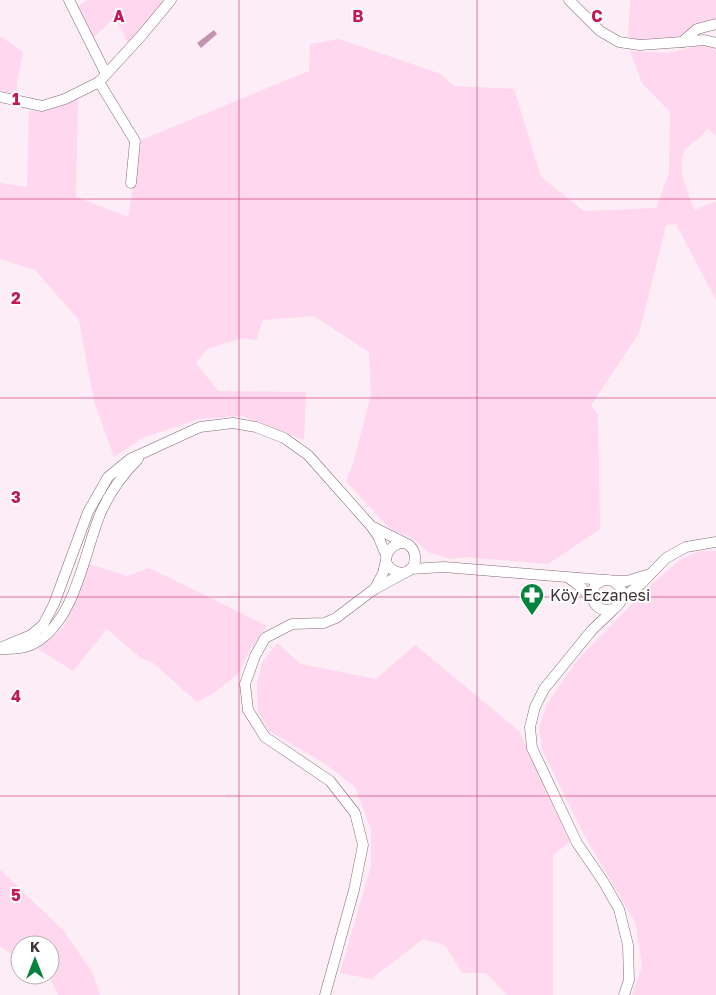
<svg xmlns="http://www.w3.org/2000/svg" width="716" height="995" font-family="'Golos Text',sans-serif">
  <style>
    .green { fill: #ffd7ee }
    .water { fill: #c294af }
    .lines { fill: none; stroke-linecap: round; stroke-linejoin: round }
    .minor-casing { stroke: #816b77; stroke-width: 11 }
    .minor { stroke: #fff; stroke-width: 10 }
    .grid { fill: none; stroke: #c2185b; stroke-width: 1; stroke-opacity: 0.55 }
    .labels { text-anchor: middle; stroke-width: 4; stroke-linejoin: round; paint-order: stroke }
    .poi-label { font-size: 16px; fill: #3e353a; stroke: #fff; text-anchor: start }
    .grid-label { font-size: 16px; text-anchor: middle; font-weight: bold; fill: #c2185b; stroke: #fff; stroke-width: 4; stroke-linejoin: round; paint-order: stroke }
  </style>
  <rect width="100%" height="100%" fill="#fdedf6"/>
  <!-- green -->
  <g class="green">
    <path d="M87,0H161L164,3L128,43L115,17L91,40L77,7Z"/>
    <path d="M630,0H716V21L696,26L678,37L635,41L628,35Z"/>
    <path d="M0,36L23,52L17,82V95L0,90Z"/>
    <path d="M339,39L441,74L454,86L514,89L541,177L584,211L656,208L669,173L670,112L642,83L630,51L668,53L705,44L716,50V136L707,128C701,140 692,141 685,150C675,165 688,195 695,210L716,201V300L676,224L666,225L639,333L591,405L598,415L600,529L548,564L465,557L451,559L428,552L412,538L390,529L346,481L353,464L371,395L369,352L314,316L263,320L256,340L242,338L207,349L196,363L218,391L306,392L304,440L242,416L200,419L142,438L114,457L94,401L79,320L35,270L0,259V183L27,187L29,111L53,109L78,96L76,197L128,217L141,140L309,71L310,44Z"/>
    <path d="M699,551H716V995H632L642,967L636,924L583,833L542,749L539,728L547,704L579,658L653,583L680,560Z"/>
    <path d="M88,564L128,576L149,568L267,626L249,651L239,673L215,692L197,702L152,662L142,659L107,629L73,671L38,649L64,627Z"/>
    <path d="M277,643L301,664L376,679L415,645L519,731L570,842L553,855V995H507L486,973H462L445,945L423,939L371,979L340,973L371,866V829L355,787L324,763L269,731L258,712L257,684L262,663Z"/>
    <path d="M0,870L63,930L92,972L100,995H58L52,982L41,975H50V945H20V960L0,946Z"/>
  </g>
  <!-- water -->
  <path class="water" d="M214,30L217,34L201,48L197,43Z"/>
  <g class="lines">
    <!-- minor casing -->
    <g class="minor-casing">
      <g id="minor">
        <path d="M69,0L106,74"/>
        <path d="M569,0L600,31L619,42L640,45L682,42L697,29L716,24"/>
        <path d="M682,42L704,40L716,43"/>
        <path d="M99,82L135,141L131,183"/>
        <path d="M0,97L42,106L65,99L99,82L142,35L171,0"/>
        <path d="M373,527L409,545C422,556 413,579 395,571C378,564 388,542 405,543"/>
        <path d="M410,569L444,567L604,580"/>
        <path d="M570,579L581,587L593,600"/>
        <circle cx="607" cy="595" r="15"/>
        <path d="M614,581H627L650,574"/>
        <path d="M374,590L383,573L386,560"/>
        <path d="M622,598L641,584L666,558L686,547L716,542"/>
        <path d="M614,609L592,630L544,689L535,707L530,727L532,748L577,843L603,881L619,909L628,945L629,980L624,995"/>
        <path d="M0,648L31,635L43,625L54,604L88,512L108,477L130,459L200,427L233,423L256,427L284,438L308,455L371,526L378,536L386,555"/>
        <path d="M1,649C12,649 25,649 35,643C76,620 84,552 101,512C110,492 123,474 138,459"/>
        <path d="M325,995L354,890L363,845L355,813L330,781L265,737L248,710L245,684L255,656L265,638L292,624L324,623L336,618L373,590L406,572"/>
      </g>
    </g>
    <!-- minor -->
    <use href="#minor" class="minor"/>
  </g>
  <!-- grid -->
  <path class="grid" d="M239,0V995M477,0V995M0,199H716M0,398H716M0,597H716M0,796H716"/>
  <!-- icons -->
  <defs>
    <g id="pharmacy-pin" transform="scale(1.25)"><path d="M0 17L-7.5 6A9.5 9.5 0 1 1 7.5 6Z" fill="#04833d" stroke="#fff"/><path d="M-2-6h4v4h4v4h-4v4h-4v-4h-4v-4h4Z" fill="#fff"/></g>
  </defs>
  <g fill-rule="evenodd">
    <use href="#pharmacy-pin" x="532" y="595"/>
  </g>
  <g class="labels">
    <!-- poi labels -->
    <g class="poi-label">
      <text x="550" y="601">Köy Eczanesi</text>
    </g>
  </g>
  <g class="grid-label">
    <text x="119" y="22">A</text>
    <text x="358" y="22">B</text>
    <text x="597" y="22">C</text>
    <text x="16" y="105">1</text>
    <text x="16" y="304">2</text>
    <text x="16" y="503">3</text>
    <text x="16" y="702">4</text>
    <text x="16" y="901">5</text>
  </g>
  <!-- north arrow -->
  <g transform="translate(35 960)"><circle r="24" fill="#ffffff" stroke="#b2aeb0"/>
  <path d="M0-4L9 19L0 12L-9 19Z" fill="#04833d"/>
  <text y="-8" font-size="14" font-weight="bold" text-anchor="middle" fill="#3e353a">K</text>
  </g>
</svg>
